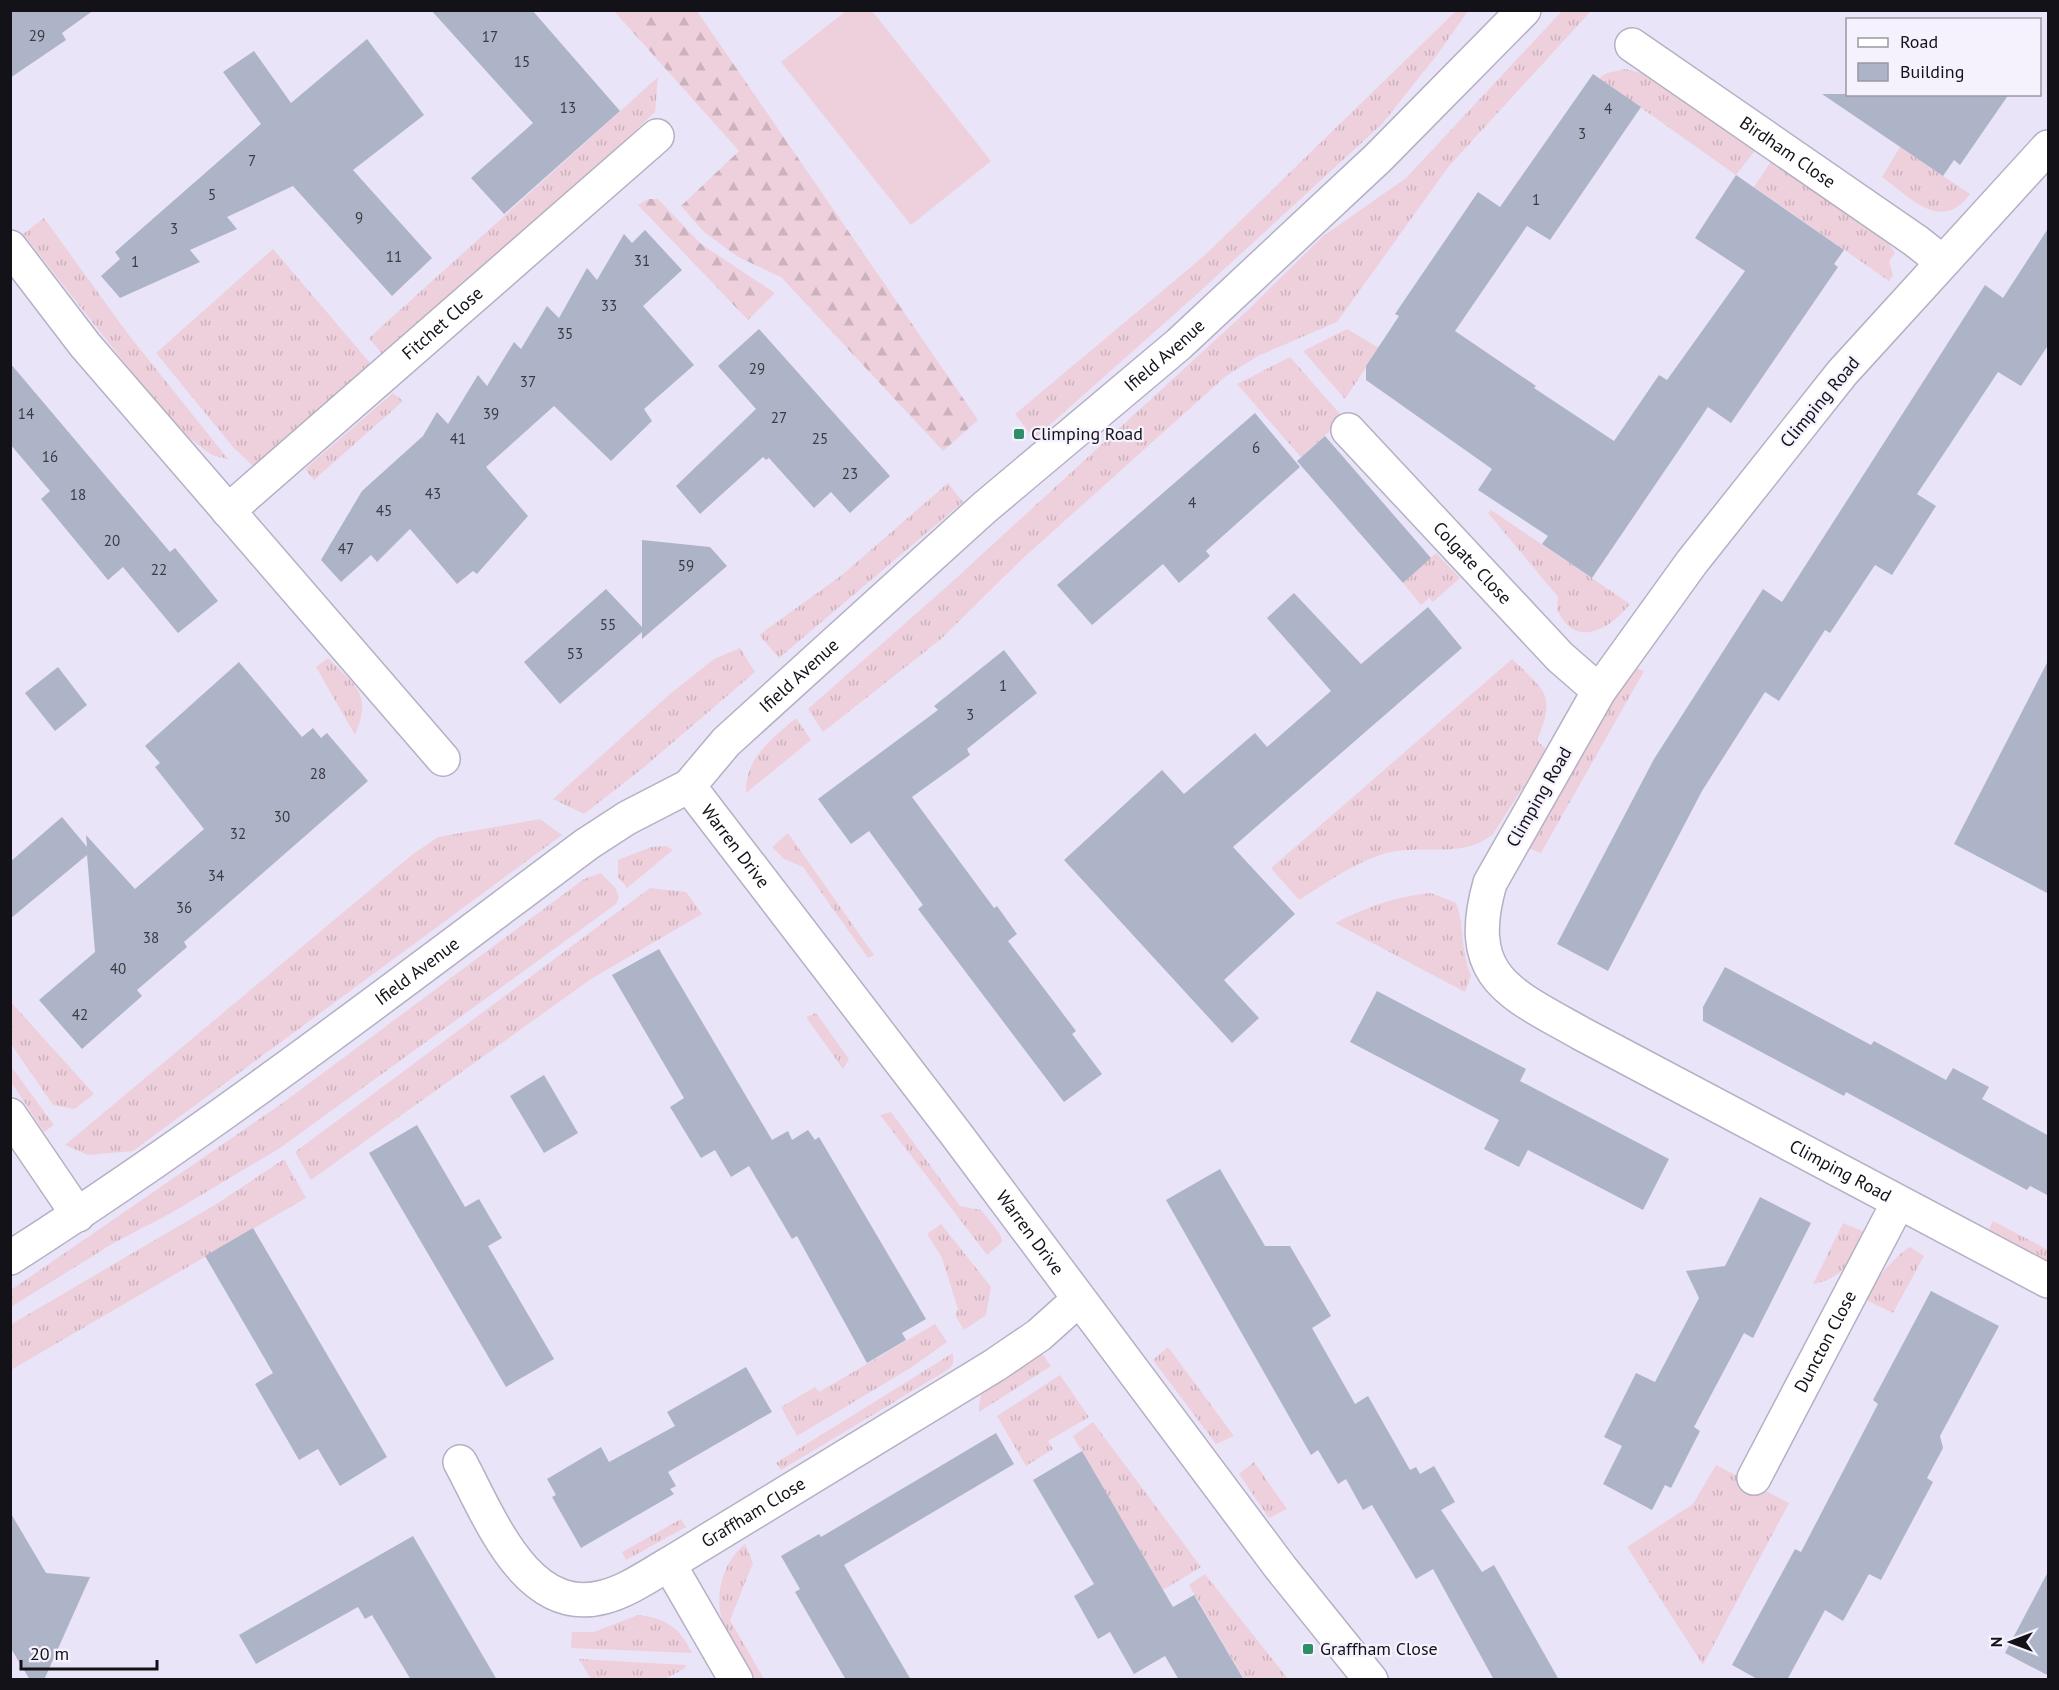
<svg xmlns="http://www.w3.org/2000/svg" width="2059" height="1690" font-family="'PT Sans',sans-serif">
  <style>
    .grass { fill: url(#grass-tufts) }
    .forest { fill: url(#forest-firs) }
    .pitch { fill: #eed0dc }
    .building { fill: #aeb4c7 }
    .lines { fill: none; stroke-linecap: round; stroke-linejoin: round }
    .minor-casing { stroke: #b5b0c3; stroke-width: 36 }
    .tertiary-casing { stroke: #b5b0c3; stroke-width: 36 }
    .minor { stroke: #fff; stroke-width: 33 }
    .tertiary { stroke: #fff; stroke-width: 33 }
    .poi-dot { fill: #2e8e67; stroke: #f5f2fe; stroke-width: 2 }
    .labels { text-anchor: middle; stroke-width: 4.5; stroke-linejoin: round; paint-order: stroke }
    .number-label { font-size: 15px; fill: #3a3a44 }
    .street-label { font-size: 18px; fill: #141219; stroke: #f5f2fe }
    .poi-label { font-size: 18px; fill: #141219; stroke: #f5f2fe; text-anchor: start }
  </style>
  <defs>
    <pattern id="grass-tufts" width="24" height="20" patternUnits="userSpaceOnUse" patternTransform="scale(1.5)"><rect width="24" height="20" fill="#eed0dc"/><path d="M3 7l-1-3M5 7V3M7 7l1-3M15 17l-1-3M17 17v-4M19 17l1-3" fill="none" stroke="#cbb2bc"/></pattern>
    <pattern id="forest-firs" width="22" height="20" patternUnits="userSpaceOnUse" patternTransform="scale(1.5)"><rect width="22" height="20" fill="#eed0dc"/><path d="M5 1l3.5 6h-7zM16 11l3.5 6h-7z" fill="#cbb2bc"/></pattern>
  </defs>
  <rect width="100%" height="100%" fill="#e9e4f8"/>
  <!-- grass -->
  <g class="grass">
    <path d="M1563,10L1591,11L1449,166L1337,322L1258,356L1226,376L1020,561L941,639L823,732L808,709L953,581L1248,310L1322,237L1406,178Z"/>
    <path d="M1456,11H1468L1437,55L1382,124L1196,295L1034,439L1015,414L1204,256Z"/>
    <path d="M1626,69L1648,75L1756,149L1736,175L1599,78L1607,73Z"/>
    <path d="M658,77L655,112L592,172L383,355L369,338Z"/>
    <path d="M1900,147L1970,194C1941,234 1910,197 1882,177Z"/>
    <path d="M1772,160L1886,240L1895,253L1889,261L1893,275L1889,281L1754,187Z"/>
    <path d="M44,218L128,334L228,459L212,455L176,428L23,234Z"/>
    <path d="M273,249L371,364L301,429L254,467L233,447L156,353Z"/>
    <path d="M1347,329L1379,348L1345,399L1303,351Z"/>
    <path d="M1290,357L1340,414V422L1301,457L1237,384Z"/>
    <path d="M393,393L403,401L314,480L305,469Z"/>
    <path d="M948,483L963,502L779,658L759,635L842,575Z"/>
    <path d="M1491,510L1630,604C1610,629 1576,650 1557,610L1558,597L1488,513Z"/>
    <path d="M1436,553L1460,578L1433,602L1429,598L1421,605L1403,583Z"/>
    <path d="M740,648L755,672L643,768L584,814L553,799L670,694L714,659Z"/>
    <path d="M328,658C355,686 373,693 355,735L316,667Z"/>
    <path d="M1512,659C1546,692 1556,693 1537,741L1547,750L1493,834C1462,860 1423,843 1386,853C1355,862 1326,883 1299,900L1271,868Z"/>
    <path d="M1636,668L1644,671L1541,853L1528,848L1603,717Z"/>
    <path d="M796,718L811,740L746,793C745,757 772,739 796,718Z"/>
    <path d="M540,819L562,835L133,1151L88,1155L65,1145L413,854L438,837Z"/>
    <path d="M788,833L874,955L868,958L803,867L784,859L772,847Z"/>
    <path d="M666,846L673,850L627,888L618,877V860L651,847Z"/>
    <path d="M601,873L616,889L619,897L616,904L280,1148L171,1213L112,1244L11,1307V1290L284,1102L584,879Z"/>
    <path d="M650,888L686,892L702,914L591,979L311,1180L295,1152Z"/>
    <path d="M1431,893L1456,903C1465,927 1460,949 1471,976L1465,992L1335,923C1367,907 1396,896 1431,893Z"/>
    <path d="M10,1001L94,1094L75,1109L53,1105L11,1044Z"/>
    <path d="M816,1013L849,1059L843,1069L806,1017Z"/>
    <path d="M10,1065L54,1125L44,1132L11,1082Z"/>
    <path d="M891,1112L960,1206L981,1210L1000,1234L1002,1242L987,1255L880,1115Z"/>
    <path d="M284,1159L306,1198L11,1370L10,1325L218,1203Z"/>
    <path d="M1993,1221L2048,1250V1261L1989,1229Z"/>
    <path d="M1843,1223L1862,1231L1864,1241C1850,1263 1840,1279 1813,1284Z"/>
    <path d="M941,1224L991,1287L986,1315L964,1330L955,1315L958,1309L942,1258L927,1234Z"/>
    <path d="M1910,1247L1924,1256L1893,1313L1868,1301L1866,1296C1879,1277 1891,1259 1910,1247Z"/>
    <path d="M935,1324L947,1342L912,1367L797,1436L781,1407L815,1387L819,1392Z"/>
    <path d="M1168,1347L1234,1436L1216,1444L1153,1360Z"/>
    <path d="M953,1353V1364L949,1369L781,1470L776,1463Z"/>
    <path d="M1043,1355L1051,1366L979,1412C979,1404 980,1396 984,1389C991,1376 1029,1359 1043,1355Z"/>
    <path d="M1060,1375L1089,1417L1048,1441L1053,1449L1026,1466L997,1416Z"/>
    <path d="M1093,1422L1201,1567L1163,1590L1073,1436Z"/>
    <path d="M1254,1462L1287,1509L1269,1518L1239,1474Z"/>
    <path d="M1716,1465L1789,1503L1703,1665L1627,1547L1693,1504Z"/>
    <path d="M681,1519L686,1527L626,1560L622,1552Z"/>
    <path d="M745,1544L753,1563L730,1620L764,1679H755C745,1663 734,1647 726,1630C712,1601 721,1563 745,1544Z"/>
    <path d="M1205,1574L1288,1679H1244L1189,1585Z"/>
    <path d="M638,1615C666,1618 680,1628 692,1653L571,1648L572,1632H594Z"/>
    <path d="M579,1659L686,1665L684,1669L665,1679H591Z"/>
  </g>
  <!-- forest -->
  <g class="forest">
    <path d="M614,11H697L978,420L943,451L781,277L738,257L704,232L681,206L739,151Z"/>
    <path d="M648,199H658L701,244L775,293L748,320L638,205Z"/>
  </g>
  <!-- pitch -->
  <path class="pitch" d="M846,11H872L991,161L911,225L781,62Z"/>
  <!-- building -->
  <g class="building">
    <path d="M10,10H94L62,33L66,40L10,78Z"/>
    <path d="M431,10H532L620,111L504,214L471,178L533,123Z"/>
    <path d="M367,39L424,115L353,170L432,258L392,296L293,186L227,217L237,229L190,250L200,262L120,298L101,276L120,259L115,252L261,124L223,72L254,51L291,103Z"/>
    <path d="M1593,74L1641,107L1550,240L1527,226L1455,331L1536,386L1534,388L1614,441L1659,375L1667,380L1745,271L1695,238L1736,175L1844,250L1834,264L1838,267L1731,423L1708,407L1592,578L1542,544L1548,536L1478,490L1492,469L1366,380V366L1399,316L1395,314L1478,192L1500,207Z"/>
    <path d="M1822,94H2009L1960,165L1954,160L1943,176Z"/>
    <path d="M2049,227V344L2021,386L1998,372L1917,494L1936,506L1892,575L1875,565L1830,633L1825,630L1779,701L1765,692L1702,791L1608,971L1557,944L1654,759L1763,589L1782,602L1985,285L2003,298Z"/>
    <path d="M645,230L682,270L643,306L694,365L644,409L652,421L611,461L554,406L486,467L528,516L477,574L473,571L457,584L410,529L377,562L371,555L341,582L321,560L362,491L423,436L437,412L448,424L478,375L487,386L514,342L521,349L547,306L559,318L587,268L597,280L624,234L632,243Z"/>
    <path d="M759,329L890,476L850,513L831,492L814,508L769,458L766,460L763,457L700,514L676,486L756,409L718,366Z"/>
    <path d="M10,363L170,552L175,548L218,601L178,633L123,567L108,580L41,499L50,491L10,444Z"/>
    <path d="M1255,413L1300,467L1206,551L1210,556L1179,583L1163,564L1092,625L1057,585Z"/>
    <path d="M1325,436L1431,558L1403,583L1297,461Z"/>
    <path d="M642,540L710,547L727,566L642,639V632L560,704L524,662L606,589L642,627Z"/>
    <path d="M1294,593L1361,664L1428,607L1462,648L1233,847L1295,914L1224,980L1259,1018L1232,1043L1064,860L1162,770L1184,794L1255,733L1267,747L1331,691L1267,618Z"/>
    <path d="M1004,650L1037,693L967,749L970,755L912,797L994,908L997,906L1017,934L1008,941L1076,1031L1072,1034L1102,1074L1064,1102L918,909L923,905L869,831L851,844L818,799L938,710L934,706Z"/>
    <path d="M2049,659V894L1954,844Z"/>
    <path d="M239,662L302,737L313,728L321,738L327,733L368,781L184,942L187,947L137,990L142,996L82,1049L39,1000L95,952L87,855L10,919V862L62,817L87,847L86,835L135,889L204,829L155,767L160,763L145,746Z"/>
    <path d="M58,667L87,705L55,731L25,693Z"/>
    <path d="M659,949L772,1140L788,1131L792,1140L808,1130L815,1140L819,1137L926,1319L902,1333L906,1340L867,1363L797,1236L792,1239L749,1166L731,1177L715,1150L701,1158L670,1107L684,1098L612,975Z"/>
    <path d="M1725,967L1871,1045L1874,1041L1946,1080L1953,1068L1989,1087L1982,1099L2049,1136V1196L2030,1186L2027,1190L1846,1092L1844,1096L1703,1021V1007Z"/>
    <path d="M1377,991L1526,1069L1520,1081L1669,1159L1643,1210L1528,1150L1519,1167L1484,1149L1499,1120L1350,1042Z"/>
    <path d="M544,1075L578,1133L544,1153L510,1096Z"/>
    <path d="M417,1125L465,1207L479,1199L502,1238L488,1246L554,1359L506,1387L369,1153Z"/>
    <path d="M1220,1169L1265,1246H1290L1331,1316L1312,1328L1355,1404L1368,1396L1410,1470L1416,1467L1420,1474L1434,1466L1455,1502L1441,1510L1482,1572L1494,1565L1559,1680H1494L1433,1569L1416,1579L1372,1505L1363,1510L1346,1479L1338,1484L1318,1450L1311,1455L1166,1200Z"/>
    <path d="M1760,1197L1811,1223L1753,1338L1744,1333L1694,1427L1700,1431L1671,1488L1665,1485L1652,1510L1603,1484L1622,1446L1604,1437L1636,1373L1655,1382L1699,1298L1686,1271L1725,1266Z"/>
    <path d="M253,1228L387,1457L340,1486L318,1449L299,1460L255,1384L273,1373L205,1256Z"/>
    <path d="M1931,1291L1999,1326L1940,1436L1943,1448L1927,1478L1933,1482L1881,1580L1869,1574L1843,1621L1825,1610L1787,1680H1759L1732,1665L1795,1549L1801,1552L1878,1404L1873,1400Z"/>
    <path d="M746,1367L772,1412L668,1472L676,1486L670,1489L674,1494L581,1548L552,1497L556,1495L547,1479L601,1447L609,1462L675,1426L667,1412Z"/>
    <path d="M996,1433L1014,1464L844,1565L911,1680H846L795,1592L800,1589L781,1556L819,1534L821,1537Z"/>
    <path d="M1082,1451L1173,1607L1194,1595L1244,1680H1179L1165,1656L1134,1674L1110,1632L1098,1639L1074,1596L1094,1584L1033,1480Z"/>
    <path d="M10,1512L46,1573L90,1577L44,1680H30L10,1647Z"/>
    <path d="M413,1536L497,1680H411L372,1615L365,1619L358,1607L256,1664L239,1635Z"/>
    <path d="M2049,1570V1676L2005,1653Z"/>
  </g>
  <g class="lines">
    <!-- minor casing -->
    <g class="minor-casing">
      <g id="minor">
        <path id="s1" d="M1632,45L1916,241L1930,252L1939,265"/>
        <path id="s2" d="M2048,147L1842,373L1692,562L1599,691L1490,883C1463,978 1510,993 1582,1034L2048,1281"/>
        <path d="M10,247L85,345L443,759"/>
        <path id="s3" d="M1348,430L1560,657L1599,691"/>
        <path id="s4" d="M228,511L657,136"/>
        <path d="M10,1115L78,1215"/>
        <path id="s5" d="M460,1462C489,1515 526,1618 604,1597C627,1591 648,1576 669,1564L995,1365L1039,1335L1078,1300"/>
        <path id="s6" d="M1754,1478L1898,1203"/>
        <path d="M669,1564L736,1680"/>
      </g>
    </g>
    <!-- tertiary casing -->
    <g class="tertiary-casing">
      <g id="tertiary">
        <path id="s7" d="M689,786L956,1134L1280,1567L1371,1680"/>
        <path id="s8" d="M10,1258C210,1130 397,986 587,844L627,818L689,786L726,742L984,508L1179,344L1378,158L1524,10"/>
      </g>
    </g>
    <!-- minor -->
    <use href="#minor" class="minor"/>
    <!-- tertiary -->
    <use href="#tertiary" class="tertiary"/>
  </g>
  <!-- markers -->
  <g class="poi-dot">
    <rect x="1013" y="428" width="12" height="12" rx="3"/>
    <rect x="1302" y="1643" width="12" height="12" rx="3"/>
  </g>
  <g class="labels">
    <!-- number labels -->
    <g class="number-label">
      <text x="37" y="41">29</text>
      <text x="490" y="42">17</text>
      <text x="522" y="67">15</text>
      <text x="568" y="113">13</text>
      <text x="1608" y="114">4</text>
      <text x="1582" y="139">3</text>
      <text x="252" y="166">7</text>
      <text x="212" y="200">5</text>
      <text x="1536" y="205">1</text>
      <text x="359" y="223">9</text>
      <text x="174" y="234">3</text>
      <text x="394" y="262">11</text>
      <text x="642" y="266">31</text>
      <text x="135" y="267">1</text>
      <text x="609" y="311">33</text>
      <text x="565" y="339">35</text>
      <text x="757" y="374">29</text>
      <text x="528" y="387">37</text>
      <text x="26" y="419">14</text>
      <text x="491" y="419">39</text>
      <text x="779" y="423">27</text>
      <text x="458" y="444">41</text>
      <text x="820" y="444">25</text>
      <text x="1256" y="453">6</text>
      <text x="50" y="462">16</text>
      <text x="850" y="479">23</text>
      <text x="433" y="499">43</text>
      <text x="78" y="500">18</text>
      <text x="1192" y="508">4</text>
      <text x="384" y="516">45</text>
      <text x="112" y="546">20</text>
      <text x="346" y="554">47</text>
      <text x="686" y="571">59</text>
      <text x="159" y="575">22</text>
      <text x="608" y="630">55</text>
      <text x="575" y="659">53</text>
      <text x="1003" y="691">1</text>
      <text x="970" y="720">3</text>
      <text x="318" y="779">28</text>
      <text x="282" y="822">30</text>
      <text x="238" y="839">32</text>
      <text x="216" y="881">34</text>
      <text x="184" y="913">36</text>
      <text x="151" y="943">38</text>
      <text x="118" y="974">40</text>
      <text x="80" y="1020">42</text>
    </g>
    <!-- street labels -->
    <g class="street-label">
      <text dy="6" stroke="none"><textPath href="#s1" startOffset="189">Birdham Close</textPath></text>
      <text dy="6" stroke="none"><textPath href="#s4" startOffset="285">Fitchet Close</textPath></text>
      <text dy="6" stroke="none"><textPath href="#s8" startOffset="1470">Ifield Avenue</textPath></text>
      <text transform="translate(1820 402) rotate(-50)" y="6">Climping Road</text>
      <text dy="6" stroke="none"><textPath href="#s3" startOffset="182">Colgate Close</textPath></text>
      <text dy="6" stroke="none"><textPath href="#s8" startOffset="984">Ifield Avenue</textPath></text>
      <text transform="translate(1539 797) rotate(-60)" y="6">Climping Road</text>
      <text dy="6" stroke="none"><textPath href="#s7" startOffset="76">Warren Drive</textPath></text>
      <text dy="6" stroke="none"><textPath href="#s8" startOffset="498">Ifield Avenue</textPath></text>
      <text dy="6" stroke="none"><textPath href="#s2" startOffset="1420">Climping Road</textPath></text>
      <text dy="6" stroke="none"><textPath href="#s7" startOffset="562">Warren Drive</textPath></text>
      <text dy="6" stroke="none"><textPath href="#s6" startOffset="154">Duncton Close</textPath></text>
      <text dy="6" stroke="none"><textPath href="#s5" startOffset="387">Graffham Close</textPath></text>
    </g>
    <!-- poi labels -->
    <g class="poi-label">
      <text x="1031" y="440">Climping Road</text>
      <text x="1320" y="1655">Graffham Close</text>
    </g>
  </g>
  <!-- border -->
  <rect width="2059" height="1690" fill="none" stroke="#141219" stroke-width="24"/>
  <!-- legend -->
  <rect x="1846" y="18" width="195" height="78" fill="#f5f2fe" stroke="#9b98a2" stroke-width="1.5"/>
  <rect x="1858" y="38" width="30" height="9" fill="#ffffff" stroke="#9b98a2" stroke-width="1.5"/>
  <text x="1900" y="48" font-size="18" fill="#141219">Road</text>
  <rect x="1858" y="63" width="30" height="18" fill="#aeb4c7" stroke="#9b98a2" stroke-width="1.5"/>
  <text x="1900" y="78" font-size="18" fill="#141219">Building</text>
  <!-- north arrow -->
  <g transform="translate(2011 1642) rotate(270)" stroke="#f5f2fe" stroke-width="4.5" paint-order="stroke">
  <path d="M0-4.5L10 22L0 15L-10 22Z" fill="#141219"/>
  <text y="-9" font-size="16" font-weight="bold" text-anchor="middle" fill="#141219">N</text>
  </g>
  <!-- scale -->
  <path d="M21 1660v9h136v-9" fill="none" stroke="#141219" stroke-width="3"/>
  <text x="30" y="1660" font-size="18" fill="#141219" stroke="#f5f2fe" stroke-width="4.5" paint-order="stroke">20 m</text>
</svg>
